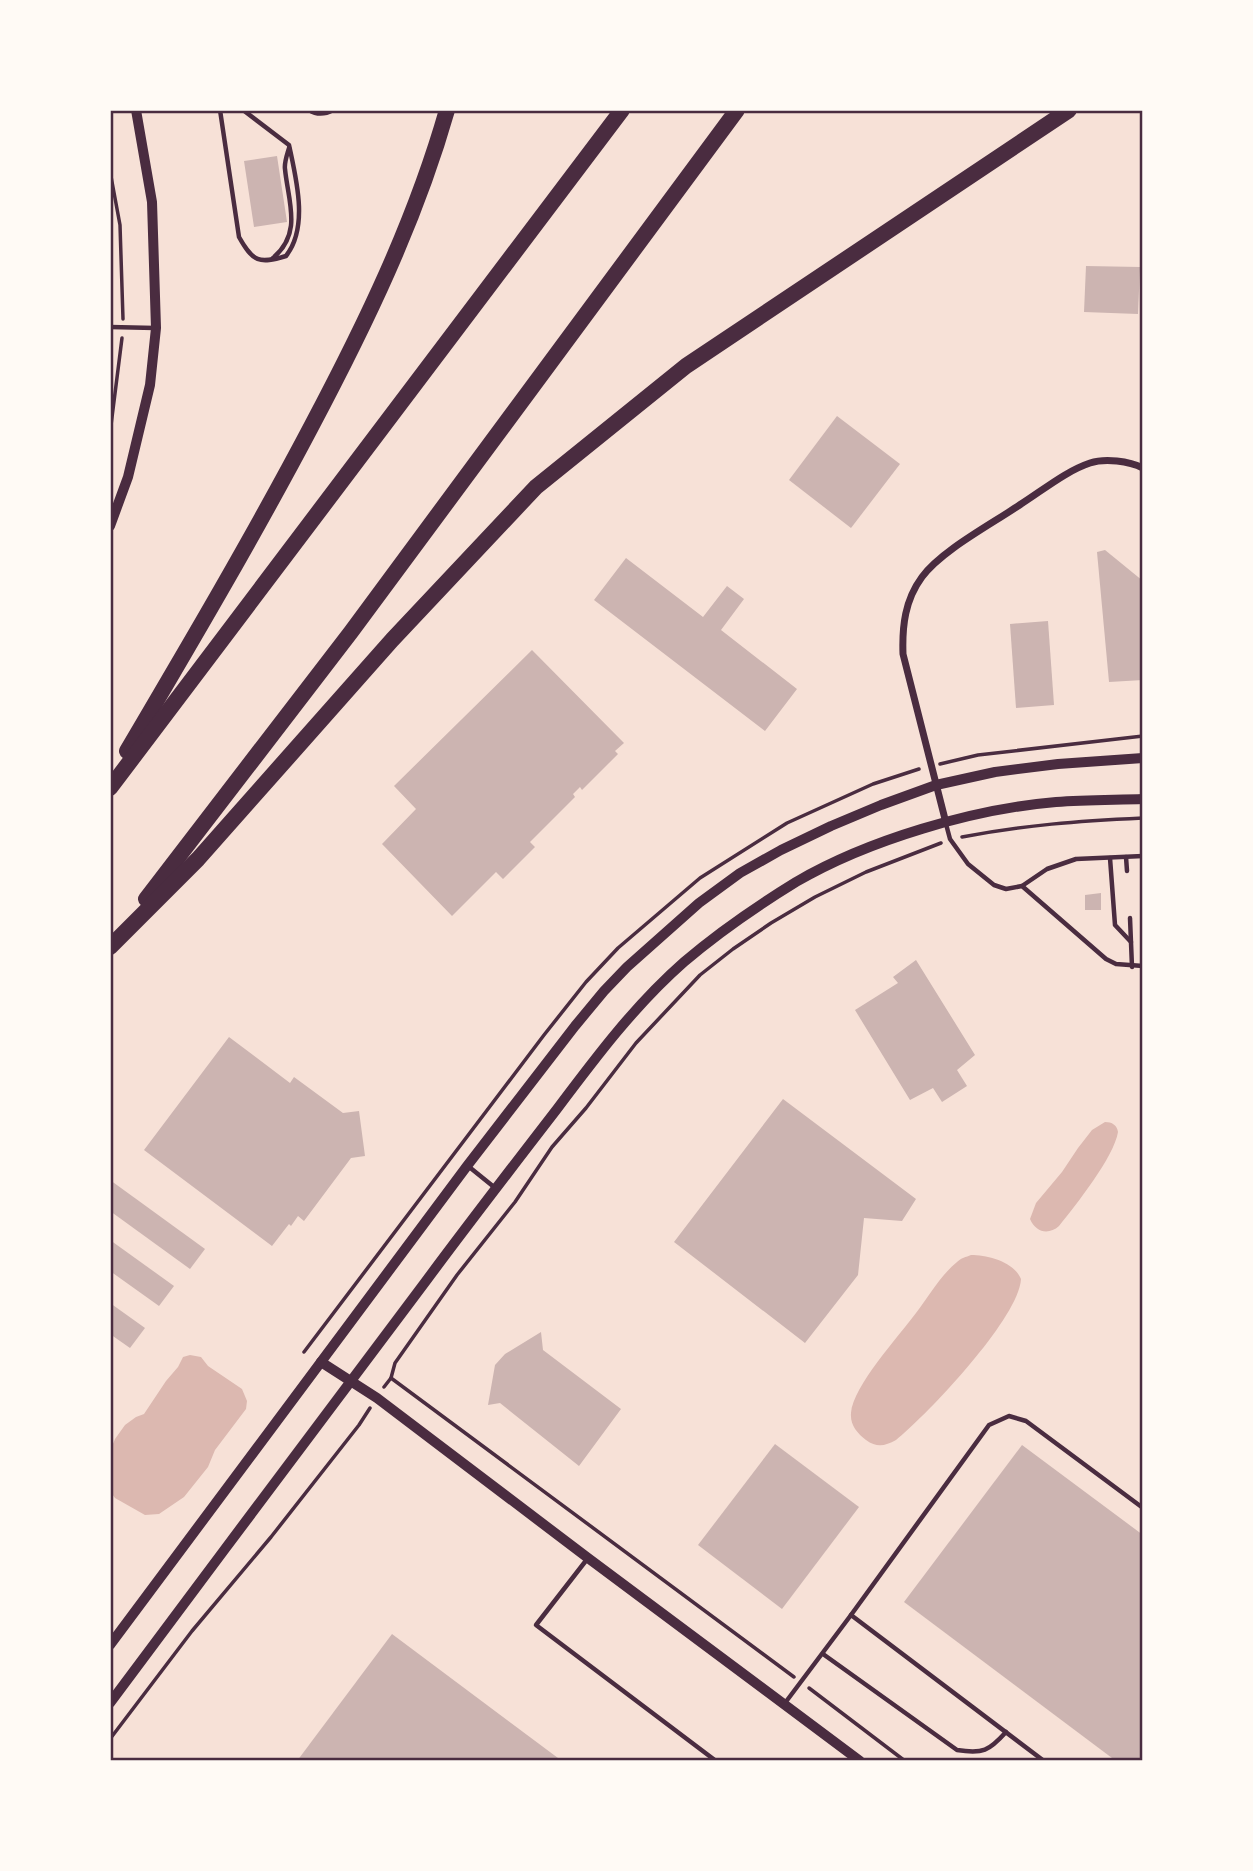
<svg xmlns="http://www.w3.org/2000/svg" width="1253" height="1871" font-family="'Sofia Sans Condensed',sans-serif">
  <style>
    .water { fill: #dcb8b0 }
    .building { fill: #ccb4b1 }
    .lines { fill: none; stroke-linecap: round; stroke-linejoin: round }
    .path { stroke: #4a2c40; stroke-width: 3.5 }
    .service { stroke: #4a2c40; stroke-width: 4.5 }
    .minor { stroke: #4a2c40; stroke-width: 7 }
    .tertiary { stroke: #4a2c40; stroke-width: 10 }
    .motorway { stroke: #4a2c40; stroke-width: 16 }
    .neatline { fill: none; stroke: #4a2c40; stroke-width: 2.5 }
  </style>
  <rect width="100%" height="100%" fill="#f7e1d7"/>
  <!-- water -->
  <g class="water">
    <path d="M1105,1122C1112,1122 1117,1125 1118,1132C1114,1157 1076,1205 1059,1226C1049,1235 1036,1233 1030,1219L1036,1203L1062,1172L1078,1148L1092,1130Z"/>
    <path d="M971,1255C988,1255 1014,1262 1021,1279C1019,1318 927,1415 896,1440C885,1446 877,1448 866,1440C857,1433 850,1425 851,1413C853,1386 899,1336 916,1313C929,1296 940,1276 957,1262C961,1258 966,1257 971,1255Z"/>
    <path d="M190,1355L201,1357L208,1366L242,1389L247,1401L246,1409L215,1450L208,1467L184,1497L159,1514L145,1515L115,1498L110,1491V1451L115,1439L125,1425L136,1417L144,1414L166,1381L178,1367L183,1357Z"/>
  </g>
  <!-- building -->
  <g class="building">
    <path d="M277,156L287,222L254,227L244,161Z"/>
    <path d="M1086,266L1140,267L1138,314L1084,312Z"/>
    <path d="M837,416L900,464L851,528L789,480Z"/>
    <path d="M1105,550L1143,581V680L1109,682L1097,552Z"/>
    <path d="M626,558L703,617L727,586L744,599L721,630L797,689L765,731L594,600Z"/>
    <path d="M1048,621L1054,705L1016,708L1010,624Z"/>
    <path d="M532,650L624,743L615,751L618,754L582,790L580,787L573,794L575,797L530,842L535,847L503,879L496,872L452,916L382,844L416,809L394,786Z"/>
    <path d="M1101,893V910H1085V895Z"/>
    <path d="M916,960L975,1055L957,1070L967,1086L942,1102L933,1088L910,1100L855,1010L898,983L893,977Z"/>
    <path d="M229,1037L290,1083L294,1077L343,1113L359,1111L365,1156L351,1158L304,1221L298,1216L291,1226L289,1224L272,1246L144,1150Z"/>
    <path d="M783,1099L916,1199L902,1221L864,1218L858,1275L805,1343L674,1242Z"/>
    <path d="M110,1180L205,1249L190,1269L110,1211Z"/>
    <path d="M110,1240L174,1286L159,1306L110,1271Z"/>
    <path d="M110,1303L145,1328L130,1348L110,1334Z"/>
    <path d="M541,1332L543,1350L621,1409L579,1466L500,1403L488,1405L495,1365L505,1354Z"/>
    <path d="M775,1444L859,1507L782,1609L698,1545Z"/>
    <path d="M1022,1445L1143,1535V1761H1116L904,1602Z"/>
    <path d="M392,1634L562,1761H297Z"/>
  </g>
  <g class="lines">
    <!-- path -->
    <g class="path">
      <path d="M110,171L120,225L123,319"/>
      <path d="M110,433L122,338"/>
      <path d="M940,764L978,755L1143,736"/>
      <path d="M962,837C1023,825 1080,821 1143,818"/>
      <path d="M304,1352L544,1035L586,982L618,948L700,878L787,823L873,784L919,769"/>
      <path d="M391,1378L794,1677"/>
      <path d="M384,1387L391,1378L395,1363L457,1275L515,1202L552,1147L586,1108L636,1043L700,975L733,949L771,923L815,897L866,872L941,843"/>
      <path d="M809,1688L905,1761"/>
      <path d="M110,1739L192,1631L271,1537L359,1425L370,1408"/>
    </g>
    <!-- service -->
    <g class="service">
      <path d="M220,110L239,237C253,262 259,264 286,256C309,227 296,178 289,145L243,110"/>
      <path d="M309,110C317,115 324,115 333,110"/>
      <path d="M273,258C303,233 288,201 285,169C284,163 287,155 289,148"/>
      <path d="M110,327L155,328"/>
      <path d="M946,824L950,839L968,864L994,885L1006,889L1022,886L1106,959L1116,964L1143,966"/>
      <path d="M1126,857L1127,871"/>
      <path d="M1110,858L1115,925L1131,942"/>
      <path d="M1022,886L1047,869L1076,859L1143,856"/>
      <path d="M1130,918L1132,967"/>
      <path d="M468,1166L494,1187"/>
      <path d="M588,1558L536,1625L716,1761"/>
      <path d="M851,1615L989,1425L1009,1416L1026,1421L1143,1508"/>
      <path d="M823,1654L957,1750C983,1754 989,1751 1006,1732"/>
      <path d="M785,1703L851,1615L1044,1761"/>
    </g>
    <!-- minor -->
    <path class="minor" d="M946,823L903,654C902,626 905,600 922,577C942,550 992,524 1021,504C1043,490 1066,471 1090,463C1105,458 1129,461 1143,468"/>
    <!-- tertiary -->
    <g class="tertiary">
      <path d="M110,526L128,477L150,385L156,328L152,202L136,110"/>
      <path d="M321,1362L377,1398L588,1558L860,1761"/>
      <path d="M110,1645L467,1166L575,1026L604,991L627,967L699,903L740,873L781,850L831,826L881,805L936,785L995,772L1058,764L1143,758"/>
      <path d="M110,1703C215,1562 320,1422 426,1281C469,1223 513,1166 557,1109C596,1057 635,1005 684,962C719,932 757,906 796,882C868,840 973,809 1056,802C1085,800 1114,800 1143,799"/>
    </g>
    <!-- motorway -->
    <g class="motorway">
      <path d="M127,751C190,644 253,537 311,427C365,325 415,222 447,110"/>
      <path d="M110,788L622,110"/>
      <path d="M146,899L351,632L737,110"/>
      <path d="M110,947L198,859L392,640L536,487L686,366L1069,110"/>
    </g>
  </g>
  <!-- border -->
  <rect width="1253" height="1871" fill="none" stroke="#fffaf5" stroke-width="224"/>
  <rect x="112" y="112" width="1029" height="1647" class="neatline"/>
</svg>
